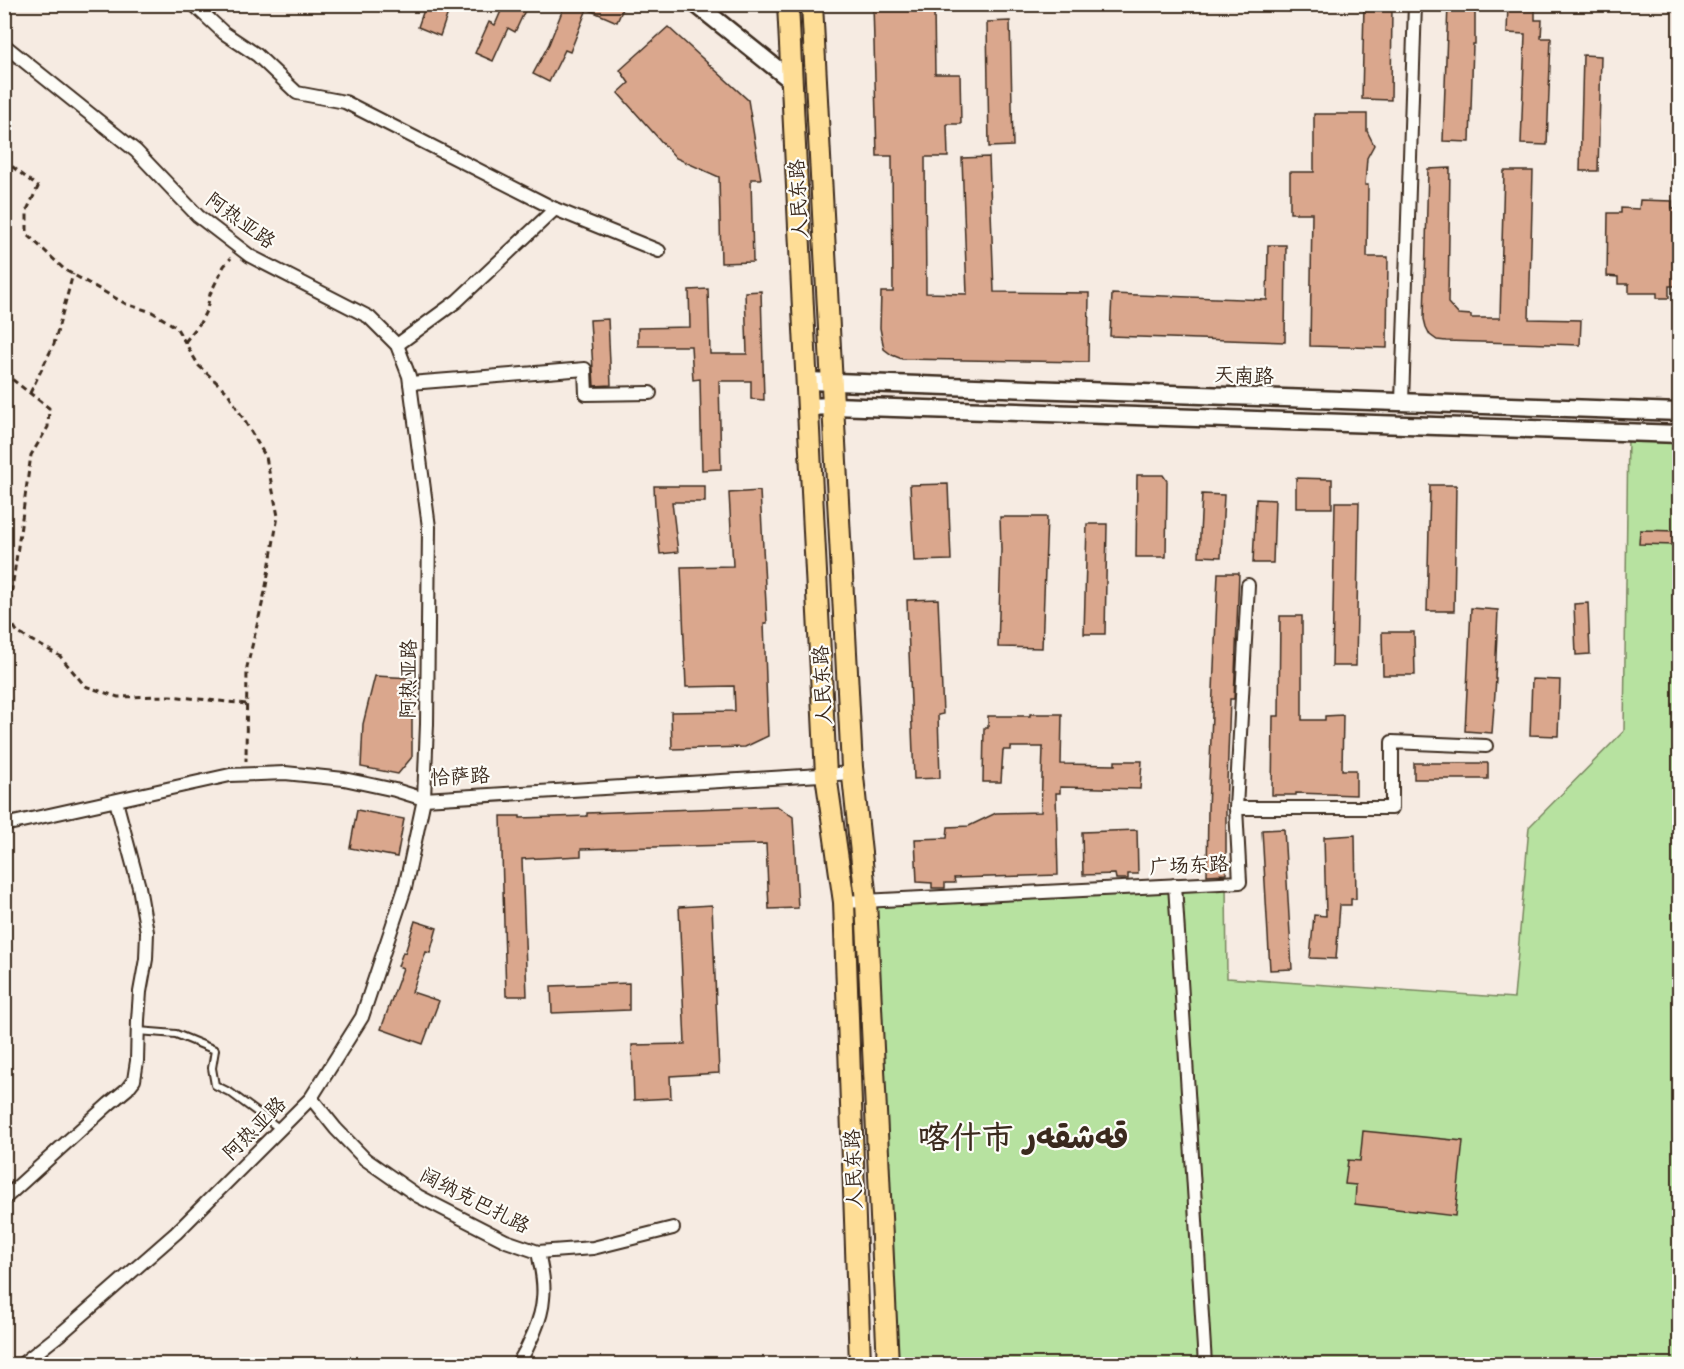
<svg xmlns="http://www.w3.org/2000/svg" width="1684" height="1369" font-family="'Playpen Sans','Playpen Sans Arabic','LXGW WenKai TC',sans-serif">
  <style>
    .green { fill: #b7e2a0; stroke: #79865f; stroke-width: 1.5 }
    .building { fill: #daa78d; stroke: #3b2a1e; stroke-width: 1.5 }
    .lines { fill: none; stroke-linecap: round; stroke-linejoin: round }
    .lane-casing { stroke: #3b2a1e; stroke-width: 10 }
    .street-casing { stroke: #3b2a1e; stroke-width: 16 }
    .secondary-casing { stroke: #3b2a1e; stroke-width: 21 }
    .primary-casing { stroke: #3b2a1e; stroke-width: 24 }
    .path { stroke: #3b2a1e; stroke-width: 3; stroke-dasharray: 6 4.5; stroke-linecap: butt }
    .lane { stroke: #fdfcf7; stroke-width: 6 }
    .street { stroke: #fdfcf7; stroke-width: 12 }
    .secondary { stroke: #fdfcf7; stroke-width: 16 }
    .primary { stroke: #fedd96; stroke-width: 20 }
    .labels { text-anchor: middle; stroke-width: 4.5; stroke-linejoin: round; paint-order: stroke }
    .street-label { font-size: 20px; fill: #3b2a1e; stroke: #fdfcf7 }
    .town-label { font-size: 32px; font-weight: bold; fill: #3b2a1e; stroke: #fdfcf7 }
  </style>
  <rect width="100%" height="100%" fill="#f6ebe2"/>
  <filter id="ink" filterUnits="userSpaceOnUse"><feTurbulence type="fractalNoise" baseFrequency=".0167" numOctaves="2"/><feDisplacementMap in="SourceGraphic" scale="12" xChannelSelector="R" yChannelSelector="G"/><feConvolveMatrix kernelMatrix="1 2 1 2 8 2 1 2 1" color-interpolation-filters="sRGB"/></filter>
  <g filter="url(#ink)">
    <!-- green -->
    <path class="green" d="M1628,433L1679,434V1364H888L866,901L1226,883L1227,978L1514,998L1529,827L1624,731Z"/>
    <!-- building -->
    <g class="building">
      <path d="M426,4H451L440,36L418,27Z"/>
      <path d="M504,4H528L515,32L508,28L493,61L475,53L489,22L495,25Z"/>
      <path d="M565,4H625L617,22L587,9L570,52L565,50L549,82L533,74L549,44Z"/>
      <path d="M873,4H917V10H934L935,74H960L961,124H947L948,157H925L926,293L967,294L962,158L989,157L994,292L1089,293L1088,362L902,359L892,355L884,349L880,328L881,292H893L892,156H877Z"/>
      <path d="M1364,4H1392L1391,100L1362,99Z"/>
      <path d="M1448,4H1475V44H1473L1470,142L1443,141Z"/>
      <path d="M1508,4H1535V20H1542L1541,38H1551L1547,145L1521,144L1525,34L1507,33Z"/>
      <path d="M1010,21L1013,146L989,147L987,22Z"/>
      <path d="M668,27L748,100L761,179H751L753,262L721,263L719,177L676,158L618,93L629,83L620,70Z"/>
      <path d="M1583,55L1601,56L1598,171H1580Z"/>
      <path d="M1314,114H1367V131L1374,145L1367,158L1365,185H1368L1367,257H1388L1387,348L1310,346L1312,213H1290V172H1314Z"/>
      <path d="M1450,168L1448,303L1458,314L1471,315V318H1500L1504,171H1533L1529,319L1581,320L1580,345L1446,341L1437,340L1430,335L1426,327L1424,319L1428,169Z"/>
      <path d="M1640,200L1672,201V208H1680V286H1669V298H1657V293H1629V284H1618V277L1607,276L1608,213H1621V208L1639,209Z"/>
      <path d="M1268,245H1286L1285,342L1110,336L1112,294L1267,300Z"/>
      <path d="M708,289L710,354H747L745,292L761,291L764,400L751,399V381H719L721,469L702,470L700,379L693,380L691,346H638V328L690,327L689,290Z"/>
      <path d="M608,319L611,385L594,386L590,320Z"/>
      <path d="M1137,475H1163L1167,481L1166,557H1136Z"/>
      <path d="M1296,478L1332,479V508H1296Z"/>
      <path d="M948,484L951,560L914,561L910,485Z"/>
      <path d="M1430,485H1456L1454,611H1427Z"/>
      <path d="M654,486H705V502H672L678,552L660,554L655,506Z"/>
      <path d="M760,491L767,623H764L768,736L745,747L672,749L671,712L735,711L734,686L686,687L681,567L733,566L729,493Z"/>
      <path d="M1202,494L1224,495L1221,557L1199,556Z"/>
      <path d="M1256,499L1275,500L1273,563H1253Z"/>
      <path d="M1335,502H1359L1356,666H1332Z"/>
      <path d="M1000,517H1047L1042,648L998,647L1001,550Z"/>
      <path d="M1087,524H1107L1105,634H1084Z"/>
      <path d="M1640,530L1675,531V545L1639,544Z"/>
      <path d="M1218,573H1239L1234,699H1230L1226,810V874L1207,875L1208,809Z"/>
      <path d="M938,599L943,714L938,715L940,778L914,779L907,600Z"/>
      <path d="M1588,603L1590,654L1576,655L1574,604Z"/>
      <path d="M1471,608L1498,610L1495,679H1496L1492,733L1465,731Z"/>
      <path d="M1280,616H1302V720H1325V716L1343,715L1342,770H1356V795L1296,793V795H1272L1273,716H1279Z"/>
      <path d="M1382,632H1414L1415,675H1383Z"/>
      <path d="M375,676L412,678V757L398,774L361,767L363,724Z"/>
      <path d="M1532,679L1560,680L1558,736L1530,735Z"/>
      <path d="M1030,714H1062L1061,764L1115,765V761H1142L1140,789L1060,787V793H1056L1058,875L954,878L955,883H945V888H932V883L917,882L915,839L947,838L948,827L969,826L996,813L1041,812L1043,747H1011V750H1003L1001,782H983L984,728H988V716H1030Z"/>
      <rect x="1414" y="763" width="74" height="16"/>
      <path d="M777,806L793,817L798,908L769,909L766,844L581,849V856L522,859L527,996H506L501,816H520V818L587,816V813Z"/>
      <path d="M357,810L404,819L397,857L350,848Z"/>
      <path d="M1284,829L1292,969L1270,970L1262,830Z"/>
      <path d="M1137,830L1138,874H1128V879H1116L1115,874L1083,875L1082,832Z"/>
      <path d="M1355,835L1356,899H1351V905H1340L1336,959L1310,958L1314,915L1326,916L1324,837Z"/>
      <path d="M712,905L719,1073L670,1076L671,1098L634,1100L632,1045L685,1044L679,907Z"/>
      <path d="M415,921L437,928L430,953L426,952L412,992L439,1001L423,1044L381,1029L403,968L398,966L403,952L405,953Z"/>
      <path d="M629,983V1010L552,1013L551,986Z"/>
      <path d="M1363,1131L1463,1141L1455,1216L1355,1204L1356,1185L1345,1184L1348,1160L1360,1161Z"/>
    </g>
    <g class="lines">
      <!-- lane casing -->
      <g class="lane-casing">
        <path id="lane" d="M138,1031L176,1034L215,1050L212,1068L215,1085L231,1093L280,1129"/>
      </g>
      <!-- street casing -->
      <g class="street-casing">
        <g id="street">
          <path d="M193,4L224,33L257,55L297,93L345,102L555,209L659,251"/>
          <path d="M4,45L136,151L198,216L250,256L369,317L397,345L409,376L429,527L427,724L424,799L405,888L362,1017L311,1098L176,1233L64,1331L22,1364"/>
          <path d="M397,345L457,301L555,209"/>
          <path d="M410,383L585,369L586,394L650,393"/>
          <path d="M1402,402L1415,4"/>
          <path d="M1236,808H1392V742L1486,746"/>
          <path d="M4,825L230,775L285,773L344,779L395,790L424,799L853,773"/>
          <path d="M1175,885L1205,1364"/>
          <path d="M844,902L1240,882L1236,808L1248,585"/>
          <path d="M311,1098L336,1129L365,1159L418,1196L506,1241L538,1252C541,1267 545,1283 543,1299C542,1319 528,1348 518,1364"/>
          <path d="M4,1199L109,1104L127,1089L134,1080L137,1061L138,1020L140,992L146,959L147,932L139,887L116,801"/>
          <path d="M538,1252L593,1248L673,1228"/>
        </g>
      </g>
      <!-- secondary casing -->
      <g class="secondary-casing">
        <g id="secondary">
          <path d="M696,4L792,81"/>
          <path d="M807,381L1680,412"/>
          <path d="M808,407L833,406L1680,434"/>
        </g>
      </g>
      <!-- primary casing -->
      <g class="primary-casing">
        <g id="primary">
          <path d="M788,4L826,775L844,902L860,1364"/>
          <path d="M812,4L852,767L866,901L888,1364"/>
        </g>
      </g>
      <!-- path -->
      <g class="path">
        <path d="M4,160L38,187L27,210V234L65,270L126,304L152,312L176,327L199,366L228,393L266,457L278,516L265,592L247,667L246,761"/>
        <path d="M185,342L200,323L207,309L210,294L224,266L231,258"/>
        <path d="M4,373L49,408L48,427L31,455L8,617L18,633L60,656L85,686L118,697L170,696L247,704"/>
        <path d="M30,393L54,344L73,274"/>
        <path d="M4,589H12"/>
      </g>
      <!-- lane -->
      <use href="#lane" class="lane"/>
      <!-- street -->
      <use href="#street" class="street"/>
      <!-- secondary -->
      <use href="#secondary" class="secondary"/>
      <!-- primary -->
      <use href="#primary" class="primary"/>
    </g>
  </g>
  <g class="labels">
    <!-- street labels -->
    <g class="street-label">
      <text transform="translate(798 199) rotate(-93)" y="7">人民东路</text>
      <text transform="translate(241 220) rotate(36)" y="7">阿热亚路</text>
      <text transform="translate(1244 375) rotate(2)" y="7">天南路</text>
      <text transform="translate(408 679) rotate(-89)" y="7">阿热亚路</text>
      <text transform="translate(822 685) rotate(-93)" y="7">人民东路</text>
      <text transform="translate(460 776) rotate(-3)" y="7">恰萨路</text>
      <text transform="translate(1189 865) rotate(-3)" y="7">广场东路</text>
      <text transform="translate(254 1128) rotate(-45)" y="7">阿热亚路</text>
      <text transform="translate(853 1169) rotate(-92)" y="7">人民东路</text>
      <text transform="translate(475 1200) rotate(27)" y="7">阔纳克巴扎路</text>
    </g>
    <!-- town labels -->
    <g class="town-label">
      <text x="1023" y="1148">喀什市 قەشقەر</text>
    </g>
  </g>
  <!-- margin -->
  <rect width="1684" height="1369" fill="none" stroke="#fdfcf7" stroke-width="24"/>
  <rect x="12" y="12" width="1660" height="1345" fill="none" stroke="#3b2a1e" stroke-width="2" filter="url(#ink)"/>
</svg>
